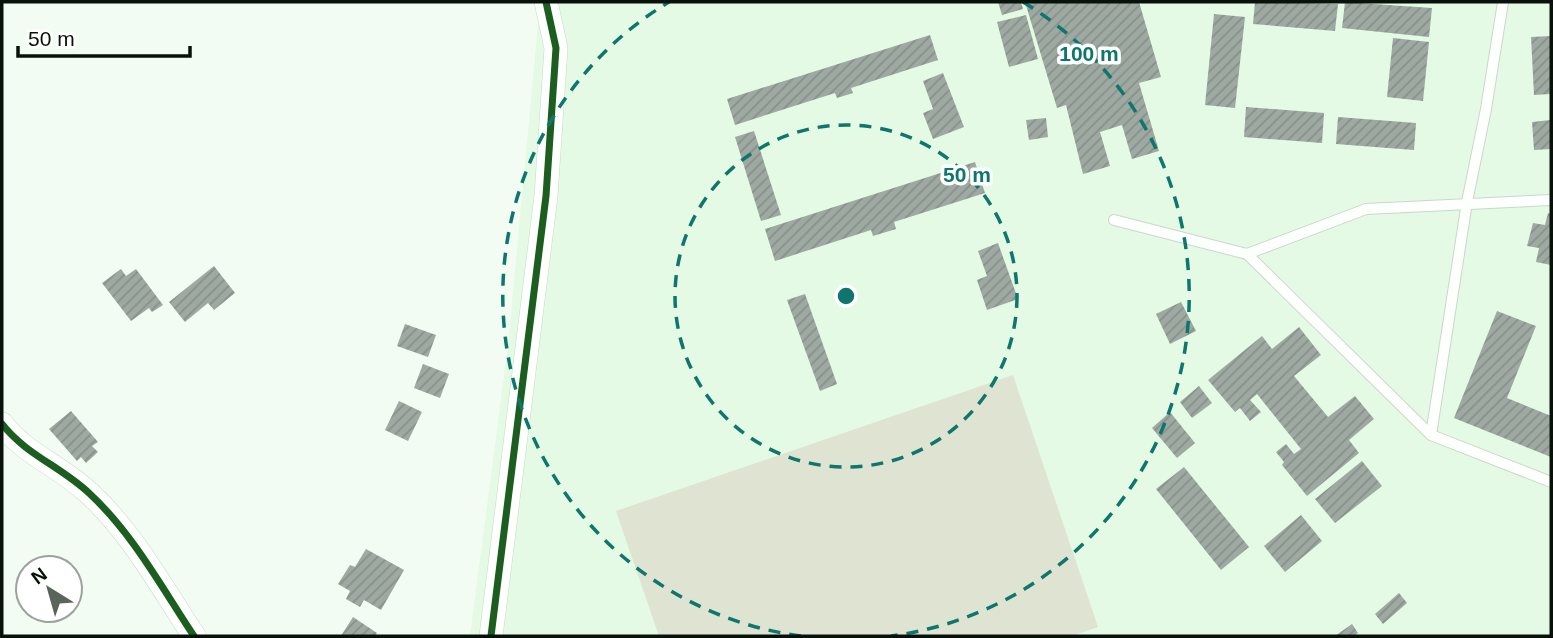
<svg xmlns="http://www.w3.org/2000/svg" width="1553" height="638" font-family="Arial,sans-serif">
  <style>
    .built { fill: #e4fae5 }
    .pitch { fill: #dee3d2 }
    .building { fill: url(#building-hatch) }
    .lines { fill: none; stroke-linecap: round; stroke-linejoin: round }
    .service-casing { stroke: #ccd6cc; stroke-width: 12 }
    .minor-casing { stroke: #ccd6cc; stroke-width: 24 }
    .service { stroke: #fdfffd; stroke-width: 10 }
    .minor { stroke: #fdfffd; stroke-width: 23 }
    .cycleway-casing { stroke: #fff; stroke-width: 11 }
    .cycleway { stroke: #1b5e20; stroke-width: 7 }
    .ring { fill: none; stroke: #0f766e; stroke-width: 3.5; stroke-dasharray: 12 9 }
    .centre { fill: #0f766e; stroke: #fff; stroke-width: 3.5 }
    .ring-label { font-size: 21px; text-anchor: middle; font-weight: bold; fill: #0f766e; stroke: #fff; stroke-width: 7; stroke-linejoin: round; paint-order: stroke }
  </style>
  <defs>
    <pattern id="building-hatch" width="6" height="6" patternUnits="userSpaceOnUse" patternTransform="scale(1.75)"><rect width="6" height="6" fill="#9ea9a2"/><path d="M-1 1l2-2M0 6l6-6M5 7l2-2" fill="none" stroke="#87908a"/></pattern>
  </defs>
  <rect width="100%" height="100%" fill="#f2fcf2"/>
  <!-- built -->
  <path class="built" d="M540,2H1551V636H470L508,346Z"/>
  <!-- pitch -->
  <path class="pitch" d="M1013,375L1098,627L1072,636H659L616,511Z"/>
  <!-- building -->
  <g class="building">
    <path d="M998,2H1021L1023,9L1002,15Z"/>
    <path d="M1025,2H1139L1161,77L1139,83L1159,151L1132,159L1122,125L1100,132L1110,166L1083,174L1066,105L1057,108Z"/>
    <path d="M1255,2L1338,4L1335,31L1253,24Z"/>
    <path d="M1345,2L1432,8L1429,37L1342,28Z"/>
    <path d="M1214,14L1245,17L1235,108L1205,105Z"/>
    <path d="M1026,15L1038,59L1009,67L997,22Z"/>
    <path d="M930,35L938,60L851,88L853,93L837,98L835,93L735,125L727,99Z"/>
    <path d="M1551,36V94L1534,95L1531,37Z"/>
    <path d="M1393,38L1429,42L1423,101L1387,97Z"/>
    <path d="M943,73L964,127L933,139L923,113L933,109L923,81Z"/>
    <path d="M1246,107L1324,113L1322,143L1244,137Z"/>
    <path d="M1338,117L1416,123L1414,150L1336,144Z"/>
    <path d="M1046,118L1048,137L1029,140L1026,120Z"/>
    <path d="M1551,120V149L1534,150L1532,122Z"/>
    <path d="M754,131L781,215L761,221L735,137Z"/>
    <path d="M975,162L985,193L894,222L896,229L873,236L871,230L775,261L765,229Z"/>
    <path d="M1548,213L1551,214V265L1536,262L1539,248L1527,246L1533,223L1545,225Z"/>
    <path d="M998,243L1018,299L987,310L977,280L987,276L978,251Z"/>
    <path d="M214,266L235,293L214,310L208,303L185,322L169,302Z"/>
    <path d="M121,269L126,276L136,269L163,305L152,312L149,308L131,321L102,283Z"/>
    <path d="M805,294L837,384L820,391L787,300Z"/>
    <path d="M1181,302L1196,331L1170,344L1156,314Z"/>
    <path d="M1497,311L1536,326L1507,398L1551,416V457L1454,418Z"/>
    <path d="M405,324L436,335L428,357L397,346Z"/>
    <path d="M1299,327L1321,355L1294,376L1328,417L1355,396L1374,419L1349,440L1359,453L1307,496L1282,465L1284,462L1276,452L1286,444L1294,454L1301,449L1257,394L1250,400L1261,412L1250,421L1240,408L1235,412L1208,380L1262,336L1272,349Z"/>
    <path d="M423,364L449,374L440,398L414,388Z"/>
    <path d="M1199,386L1212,403L1192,418L1180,402Z"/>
    <path d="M399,401L422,412L408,441L385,430Z"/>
    <path d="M71,411L98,442L92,446L98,452L86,463L81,457L77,461L49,429Z"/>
    <path d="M1170,412L1195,443L1177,458L1152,428Z"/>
    <path d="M1362,461L1382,486L1335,523L1315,499Z"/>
    <path d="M1184,467L1249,547L1221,570L1156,489Z"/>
    <path d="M1301,515L1322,541L1285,572L1264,546Z"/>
    <path d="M366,549L404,570L381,610L364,600L360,607L346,599L350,591L338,584L350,565L355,567Z"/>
    <path d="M1399,593L1407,603L1383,624L1375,614Z"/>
    <path d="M353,617L377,633L375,636H341Z"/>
    <path d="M1352,624L1358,633L1354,636H1335Z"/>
  </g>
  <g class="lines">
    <!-- service casing -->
    <g class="service-casing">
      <g id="service">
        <path d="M1114,220L1247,254L1366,209L1551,200"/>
        <path d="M1247,254L1431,435L1551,482"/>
        <path d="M1431,435L1467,202L1486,109L1503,2"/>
      </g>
    </g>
    <!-- minor casing -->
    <g class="minor-casing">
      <g id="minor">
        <path d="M2,424C26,455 62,467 90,494C133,534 162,588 194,636"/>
        <path d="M491,636L546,196L556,48L546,2"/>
      </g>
    </g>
    <!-- service -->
    <use href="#service" class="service"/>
    <!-- minor -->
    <use href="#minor" class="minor"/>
    <!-- cycleway casing -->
    <g class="cycleway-casing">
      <g id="cycleway">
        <path d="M2,424C26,455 62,467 90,494C133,534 162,588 194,636"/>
        <path d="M491,636L546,196L556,48L546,2"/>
      </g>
    </g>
    <!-- cycleway -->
    <use href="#cycleway" class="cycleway"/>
  </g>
  <!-- distance rings -->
  <g class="ring">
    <circle cx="846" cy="296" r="171"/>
    <path d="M801 636A343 343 0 0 1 669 2M1023 2A343 343 0 0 1 891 636"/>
  </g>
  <circle cx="846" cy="296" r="10" class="centre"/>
  <g class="ring-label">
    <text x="1089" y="61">100 m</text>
    <text x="967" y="182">50 m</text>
  </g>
  <!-- border -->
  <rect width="1553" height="638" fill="none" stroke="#09120a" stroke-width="7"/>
  <!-- north arrow -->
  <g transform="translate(49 589) rotate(323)"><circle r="33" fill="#ffffff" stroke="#9da09d" stroke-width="2"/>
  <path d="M0-5L12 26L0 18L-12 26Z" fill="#5b645b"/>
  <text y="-10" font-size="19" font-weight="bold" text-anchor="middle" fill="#09120a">N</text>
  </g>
  <!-- scale -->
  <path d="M18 46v10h172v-10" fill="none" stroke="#09120a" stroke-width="3.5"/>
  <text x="28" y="46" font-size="21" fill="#09120a" stroke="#ffffff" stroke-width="5" paint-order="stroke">50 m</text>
</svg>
